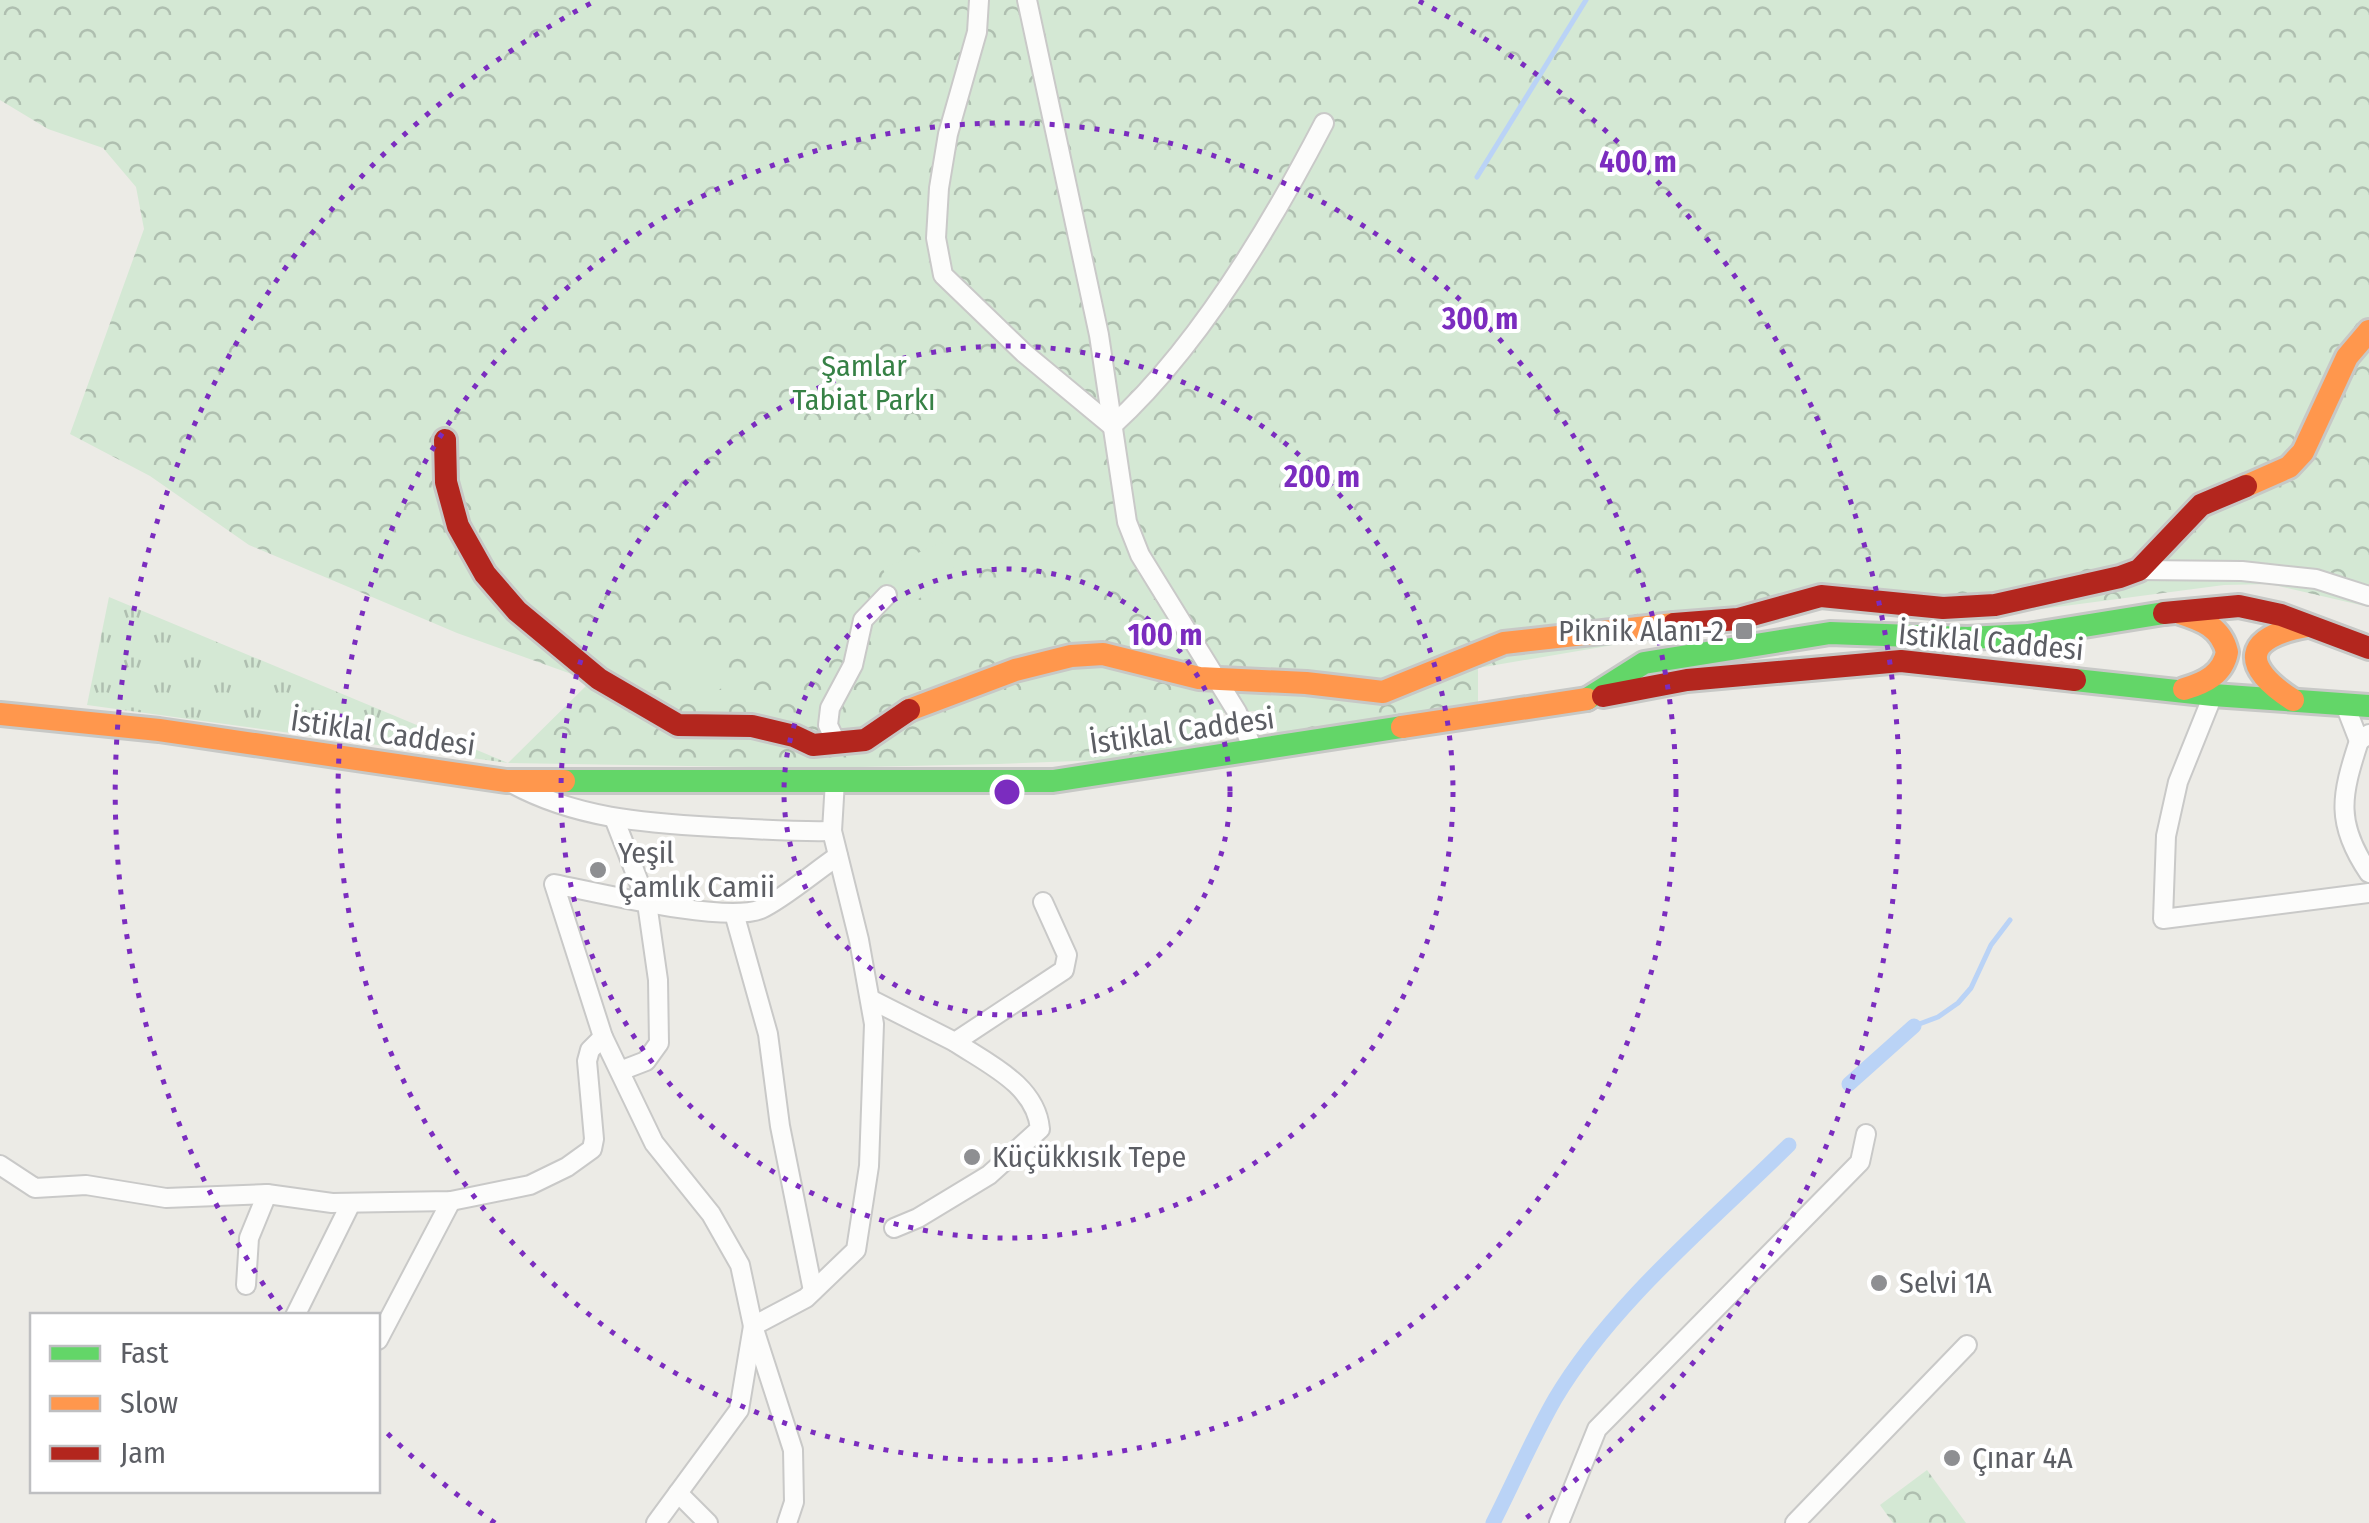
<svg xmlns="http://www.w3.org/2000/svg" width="2369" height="1523" font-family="'Fira Sans Condensed',sans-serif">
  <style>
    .grass { fill: url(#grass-tufts) }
    .park { fill: url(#park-crowns) }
    .garden { fill: #d4e8d4 }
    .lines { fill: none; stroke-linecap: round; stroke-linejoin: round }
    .stream { stroke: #bad3f6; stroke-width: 5 }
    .canal { stroke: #bad3f6; stroke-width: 15 }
    .street-casing { stroke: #c9c9c8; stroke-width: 22 }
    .fast-casing { stroke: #c7c8c6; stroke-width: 28 }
    .slow-casing { stroke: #c7c8c6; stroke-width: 28 }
    .jam-casing { stroke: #c7c8c6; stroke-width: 28 }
    .street { stroke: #fcfcfb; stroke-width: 18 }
    .fast { stroke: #63d668; stroke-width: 22 }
    .slow { stroke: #ff974d; stroke-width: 22 }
    .jam { stroke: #b3261e; stroke-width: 22 }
    .ring { fill: none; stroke: #7b2cbf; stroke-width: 5; stroke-dasharray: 5 10 }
    .poi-dot { fill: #8e8f92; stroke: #fff; stroke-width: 4 }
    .labels { text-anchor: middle; stroke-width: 8; stroke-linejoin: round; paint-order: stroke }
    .park-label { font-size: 30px; fill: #368145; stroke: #fff }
    .poi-label { font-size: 30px; fill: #5c5e64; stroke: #fff; text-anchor: start }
    .street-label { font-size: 30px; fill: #5c5e64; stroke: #fff }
    .centre { fill: #7b2cbf; stroke: #fff; stroke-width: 5 }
    .ring-label { font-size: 30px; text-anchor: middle; font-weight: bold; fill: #7b2cbf; stroke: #fff; stroke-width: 8; stroke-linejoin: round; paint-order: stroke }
  </style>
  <defs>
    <pattern id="grass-tufts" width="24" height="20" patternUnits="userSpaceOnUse" patternTransform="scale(2.5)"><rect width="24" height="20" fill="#d4e8d4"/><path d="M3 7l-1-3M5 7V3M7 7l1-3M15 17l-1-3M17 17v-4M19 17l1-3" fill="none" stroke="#afbfb0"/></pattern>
    <pattern id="park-crowns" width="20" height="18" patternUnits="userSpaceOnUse" patternTransform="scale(2.5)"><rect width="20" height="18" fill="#d4e8d4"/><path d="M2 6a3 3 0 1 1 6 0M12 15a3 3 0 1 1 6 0" fill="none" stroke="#afbfb0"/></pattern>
  </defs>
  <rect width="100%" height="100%" fill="#ecebe6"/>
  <!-- grass -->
  <path class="grass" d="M109,597L508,763L87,705Z"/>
  <!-- park -->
  <g class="park">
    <path d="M0,0H2369V607L2270,584L2224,585L1995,615L1912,618L1850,608L1824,609L1478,668V703L1280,734L1255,711L1222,713L1199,745L1104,760L998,764L814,768L508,763L591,681L457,633L249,545L150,476L70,434L144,229L136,187L103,148L48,129L0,100Z"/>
    <path d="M1927,1470L1966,1523H1893L1880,1505Z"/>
  </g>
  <!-- garden -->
  <g class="garden">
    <path d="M942,542L959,580L900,607L883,569Z"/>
    <path d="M693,647L726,684L704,703L672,666Z"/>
  </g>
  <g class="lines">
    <!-- stream -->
    <g class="stream">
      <path d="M1477,177L1586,0"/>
      <path d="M1914,1026L1938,1017L1958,1003L1971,988L1991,945L2010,920"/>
    </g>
    <!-- canal -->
    <g class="canal">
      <path d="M1849,1084L1914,1026"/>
      <path d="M1493,1523C1514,1482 1532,1439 1555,1399C1612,1303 1710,1223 1789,1145"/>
    </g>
    <!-- street casing -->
    <g class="street-casing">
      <g id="street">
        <path d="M979,0L977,32L948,134L939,188L936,238L943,275L1024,353L1112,426C1198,348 1270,227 1324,123"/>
        <path d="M1027,0L1099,335L1127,522L1140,555L1237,712L1254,751"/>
        <path d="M2139,570L2242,571L2316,579L2369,596"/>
        <path d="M2213,695L2178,782L2166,836L2163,919L2369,893"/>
        <path d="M2345,705L2359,741L2369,734"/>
        <path d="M2359,741C2341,796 2335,823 2369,873"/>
        <path d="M837,744L828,725L830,708L853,665L863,620L887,595"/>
        <path d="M511,783C575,818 643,823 715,827C754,829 792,832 832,831"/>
        <path d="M614,818L647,903L658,980L659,1043L646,1061L620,1071"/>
        <path d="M734,913L768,1034L780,1126L813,1291"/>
        <path d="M870,999L955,1042L1064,970L1067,955L1043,902"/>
        <path d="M0,1165L35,1188L86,1185L166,1198L267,1194L332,1203L451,1201L530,1185L567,1167L592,1149L594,1139L587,1061L590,1050L603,1037"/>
        <path d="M894,1228L918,1218L989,1175L1040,1129C1036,1085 988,1064 955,1042"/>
        <path d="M246,1285L249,1238L267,1194"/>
        <path d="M295,1316L351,1203"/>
        <path d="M378,1340L451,1201"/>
        <path d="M678,1493L708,1523"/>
        <path d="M656,1523L739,1410L753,1326L806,1298L856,1250L869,1166L874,1024L859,940L832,831L835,781"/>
        <path d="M787,1523L794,1502L793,1450L753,1326L740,1265L711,1214L654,1143L603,1037L554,884C596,892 725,924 761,909C783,899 817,870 838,856"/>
        <path d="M1559,1523L1597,1429L1860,1162L1866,1134"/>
        <path d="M1795,1523L1967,1345"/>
      </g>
    </g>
    <!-- fast casing -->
    <g class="fast-casing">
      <g id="fast">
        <path d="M2075,680L2213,695L2369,706"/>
        <path d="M1587,699L1644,663L1830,633L1967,638L2028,635L2164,613"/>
        <path d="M564,781H1053L1402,727"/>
      </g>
    </g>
    <!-- slow casing -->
    <g class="slow-casing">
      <g id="slow">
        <path d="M2246,486L2289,467L2303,452L2347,357L2369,331"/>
        <path d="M2180,613C2202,620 2221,627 2227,652C2223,674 2205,683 2184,689"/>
        <path d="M2293,700C2240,666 2243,637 2307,626"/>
        <path d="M909,710L1015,670L1071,656L1103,654L1199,678L1306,683L1383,692L1504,643L1674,624"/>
        <path d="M0,714L159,730L506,781H564"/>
        <path d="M1402,727L1587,699"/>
      </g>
    </g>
    <!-- jam casing -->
    <g class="jam-casing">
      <g id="jam">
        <path d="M445,440L446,482L458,526L485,574L517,611L599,679L678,725L752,726L794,736L813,745L865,740L909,710"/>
        <path d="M2164,613L2239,606L2281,615L2369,648"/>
        <path d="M1674,624L1738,619L1821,596L1943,608L1995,605L2120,577L2139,570L2201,505L2246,486"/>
        <path d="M1603,696L1687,680L1901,661L2075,680"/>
      </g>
    </g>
    <!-- street -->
    <use href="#street" class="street"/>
    <!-- fast -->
    <use href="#fast" class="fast"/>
    <!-- slow -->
    <use href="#slow" class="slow"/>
    <!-- jam -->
    <use href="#jam" class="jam"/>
  </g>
  <!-- distance rings -->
  <g class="ring">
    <circle cx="1007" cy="792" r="223"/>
    <circle cx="1007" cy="792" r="446"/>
    <circle cx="1007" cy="792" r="669"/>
    <path d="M495 1523A892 892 0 0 1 382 1428M281 1310A892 892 0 0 1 595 1M1419 1A892 892 0 0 1 1519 1523"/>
  </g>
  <!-- markers -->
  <g class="poi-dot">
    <rect x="1734" y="621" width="20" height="20" rx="5"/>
    <circle cx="598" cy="870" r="10"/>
    <circle cx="972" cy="1157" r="10"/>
    <circle cx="1879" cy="1283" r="10"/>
    <circle cx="1952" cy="1458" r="10"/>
  </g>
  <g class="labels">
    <!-- park labels -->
    <g class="park-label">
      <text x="864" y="376">Şamlar<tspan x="864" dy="34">Tabiat Parkı</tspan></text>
    </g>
    <!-- poi labels -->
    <g class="poi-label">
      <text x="1724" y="641" text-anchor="end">Piknik Alanı-2</text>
      <text x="618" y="863">Yeşil<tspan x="618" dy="34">Çamlık Camii</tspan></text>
      <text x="992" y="1167">Küçükkısık Tepe</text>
      <text x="1899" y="1293">Selvi 1A</text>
      <text x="1972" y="1468">Çınar 4A</text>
    </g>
    <!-- street labels -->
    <g class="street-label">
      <text transform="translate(1991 642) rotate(5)" y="10">İstiklal Caddesi</text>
      <text transform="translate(1182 731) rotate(-8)" y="10">İstiklal Caddesi</text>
      <text transform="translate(383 733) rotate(8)" y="10">İstiklal Caddesi</text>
    </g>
  </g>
  <circle cx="1007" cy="792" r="15" class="centre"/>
  <g class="ring-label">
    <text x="1638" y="172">400 m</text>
    <text x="1480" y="329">300 m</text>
    <text x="1322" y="487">200 m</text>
    <text x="1165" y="645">100 m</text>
  </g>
  <!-- legend -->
  <rect x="30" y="1313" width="350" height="180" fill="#ffffff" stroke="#bebfc1" stroke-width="2.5"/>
  <rect x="50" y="1346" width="50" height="15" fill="#63d668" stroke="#bebfc1" stroke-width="2.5"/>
  <text x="120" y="1363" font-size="30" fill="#5c5e64">Fast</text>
  <rect x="50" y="1396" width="50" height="15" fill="#ff974d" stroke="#bebfc1" stroke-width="2.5"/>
  <text x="120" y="1413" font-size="30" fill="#5c5e64">Slow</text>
  <rect x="50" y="1446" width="50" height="15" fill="#b3261e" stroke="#bebfc1" stroke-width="2.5"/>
  <text x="120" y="1463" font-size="30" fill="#5c5e64">Jam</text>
</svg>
